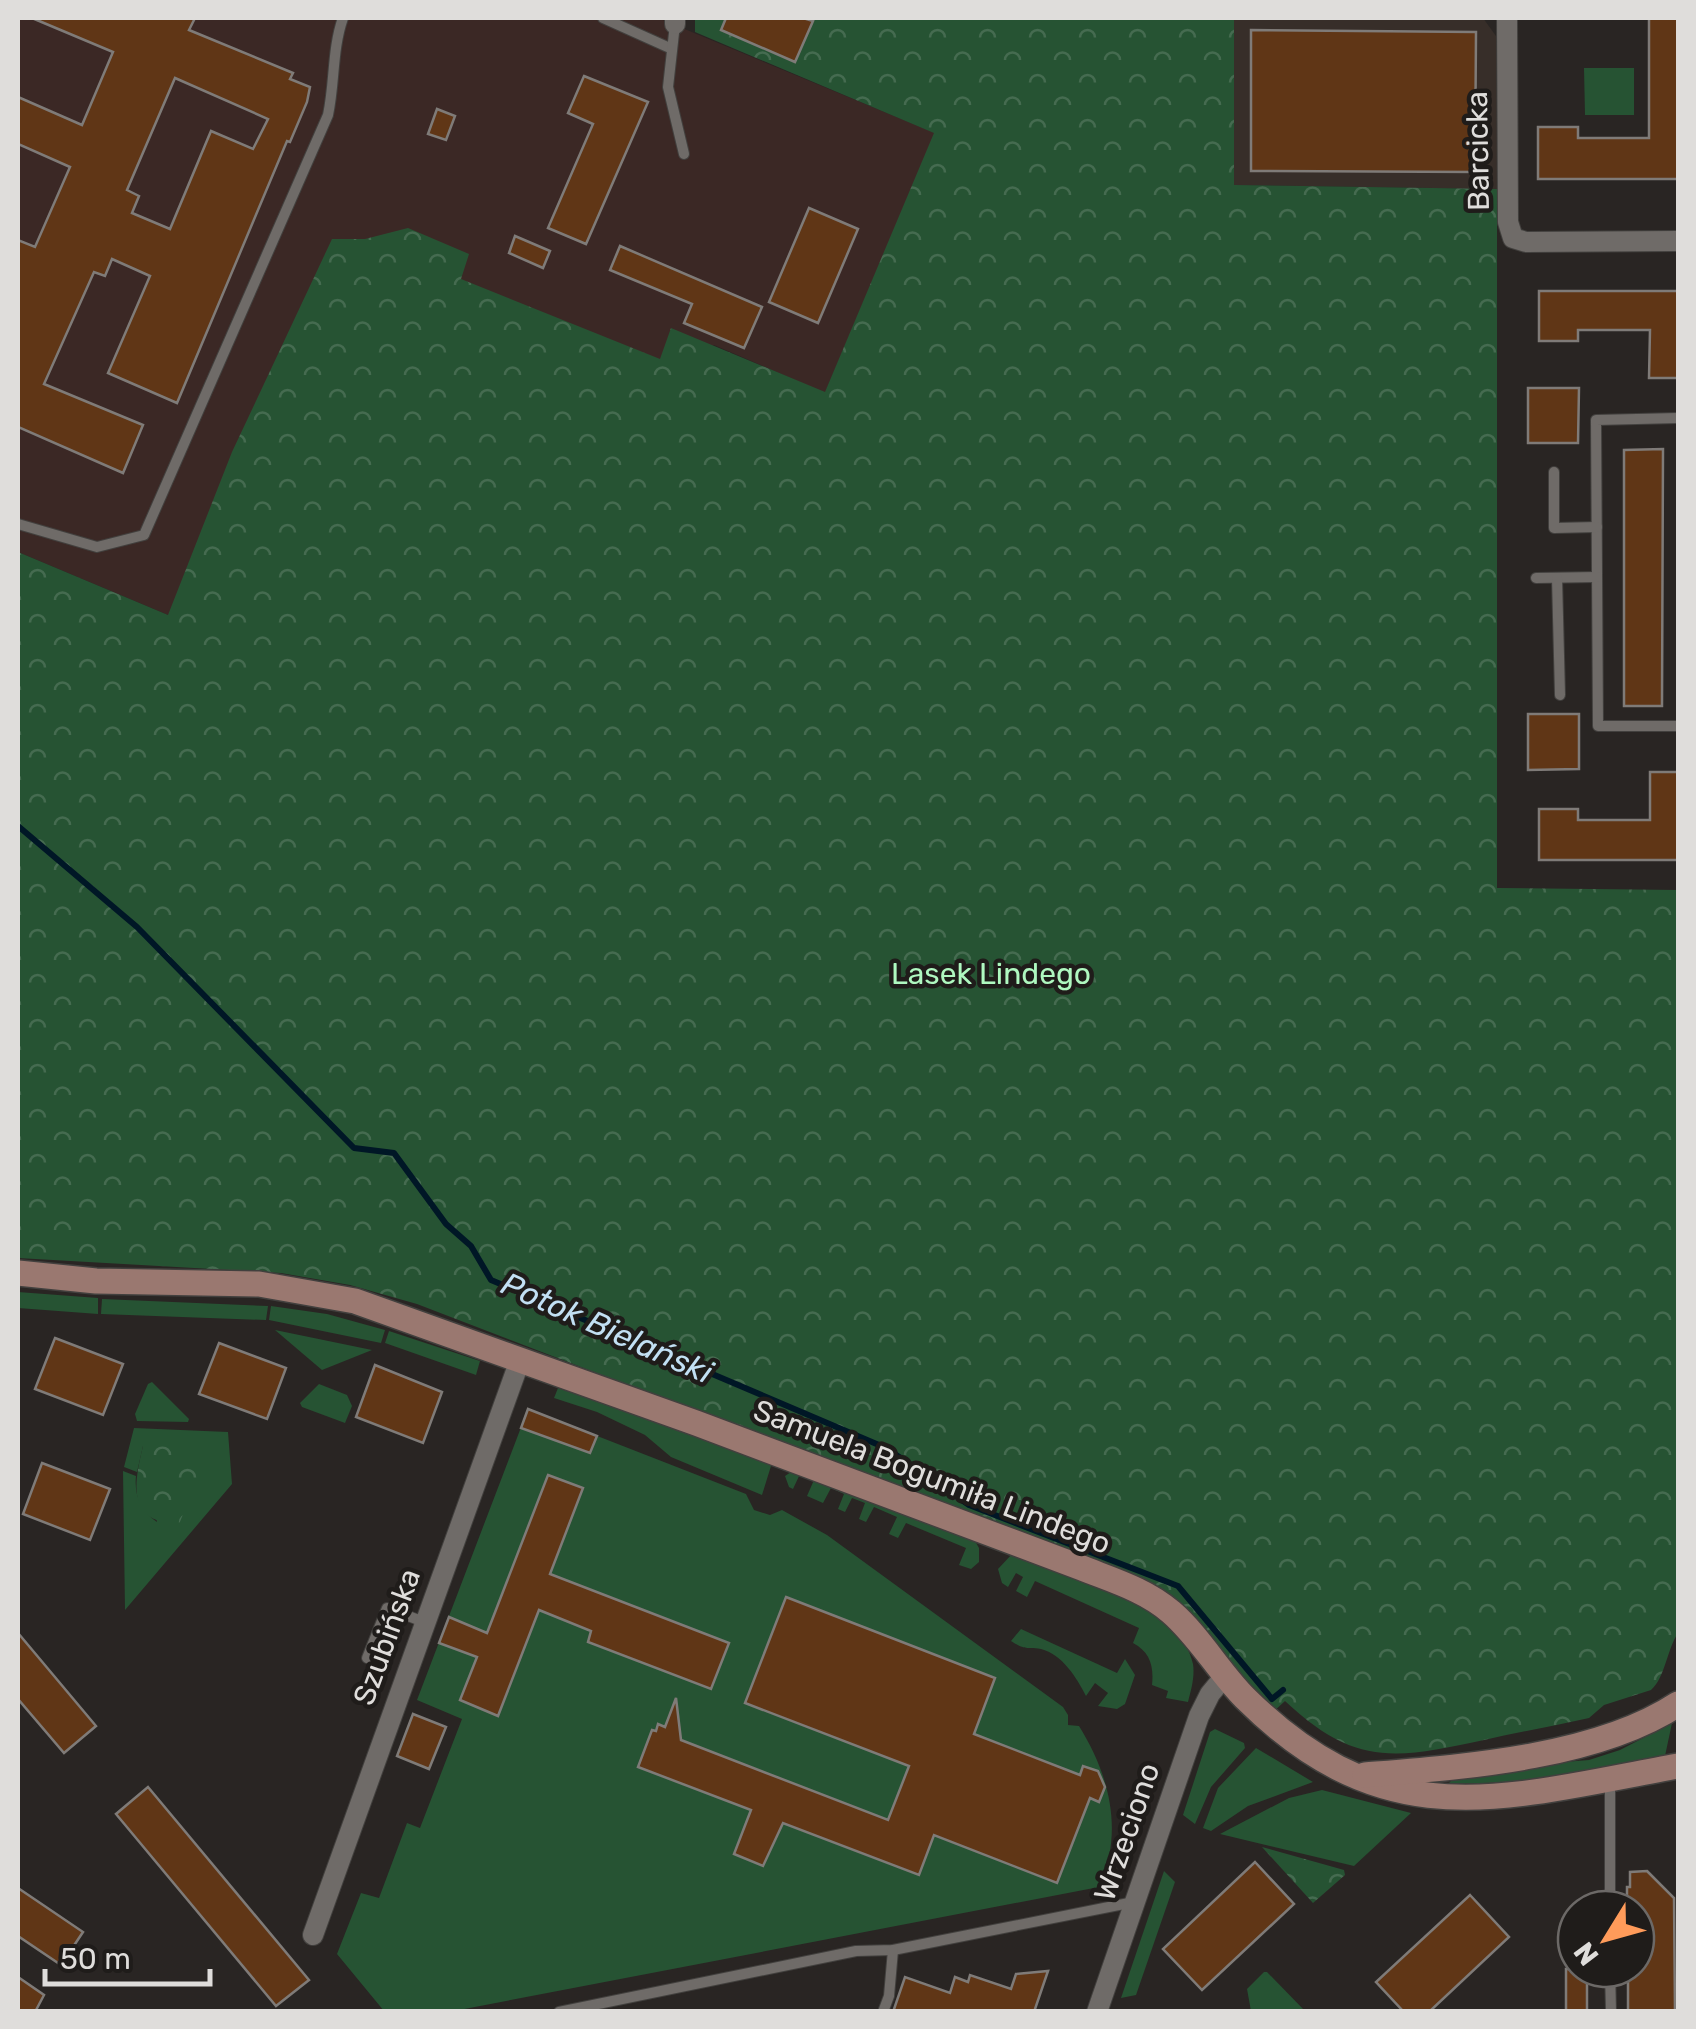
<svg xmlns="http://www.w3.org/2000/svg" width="1696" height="2029" font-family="Rubik,sans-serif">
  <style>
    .built { fill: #372e29 }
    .medical { fill: #3b2825 }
    .grass { fill: #265333 }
    .forest { fill: url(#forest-crowns) }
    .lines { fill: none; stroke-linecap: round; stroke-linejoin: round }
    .stream { stroke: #001726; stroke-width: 6 }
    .building { fill: #603616; stroke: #7f7b78; stroke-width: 2.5; fill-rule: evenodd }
    .lane-casing { stroke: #42403e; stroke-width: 12 }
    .street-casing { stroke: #42403e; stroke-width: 22 }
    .secondary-casing { stroke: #42403e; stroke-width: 28 }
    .lane { stroke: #6f6b68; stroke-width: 10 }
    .street { stroke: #6f6b68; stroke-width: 20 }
    .secondary { stroke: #9a7870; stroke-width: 25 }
    .labels { text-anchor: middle; stroke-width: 9; stroke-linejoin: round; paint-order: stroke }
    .street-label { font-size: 30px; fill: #dfdddb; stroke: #1f1c1a }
    .park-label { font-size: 30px; fill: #aff8c0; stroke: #1f1c1a }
    .water-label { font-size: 32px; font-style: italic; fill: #c2e0f4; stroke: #1f1c1a }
  </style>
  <defs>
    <pattern id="forest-crowns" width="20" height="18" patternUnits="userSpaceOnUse" patternTransform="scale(2.5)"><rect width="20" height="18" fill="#265333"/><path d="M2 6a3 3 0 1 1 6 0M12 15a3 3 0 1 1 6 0" fill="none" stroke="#456b50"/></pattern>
  </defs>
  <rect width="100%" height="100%" fill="#292523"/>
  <!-- built -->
  <path class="built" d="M1234,18H1483L1496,36L1497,189L1234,185Z"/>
  <!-- medical -->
  <path class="medical" d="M18,18H658L935,133L825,393L714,345L168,615L18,552Z"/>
  <!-- grass -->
  <g class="grass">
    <path d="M1584,68H1634V115H1585Z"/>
    <path d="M18,1292L98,1298V1314L18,1308Z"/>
    <path d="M102,1299L268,1306L266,1320L101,1314Z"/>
    <path d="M271,1306L327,1314L385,1330L381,1343L269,1320Z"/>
    <path d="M275,1330L372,1350L322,1370Z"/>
    <path d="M389,1331L480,1361L476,1375L385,1343Z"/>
    <path d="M152,1382L189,1419L188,1422L137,1421L135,1414L148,1384Z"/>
    <path d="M319,1384L347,1395L352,1406L345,1423L302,1407L300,1403Z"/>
    <path d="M558,1388L769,1461L771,1466L762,1495L671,1457L645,1435L597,1412L554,1398Z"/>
    <path d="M528,1409L746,1494L754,1510L770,1515L782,1510L827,1535L1063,1707L1068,1715V1725L1079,1726C1110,1776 1124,1832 1099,1887L454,2011H384L337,1954L361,1893L379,1898L407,1823L420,1828L462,1719L417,1700Z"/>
    <path d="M134,1428L228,1432L232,1484L125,1610L123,1471L136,1476C134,1496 141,1511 157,1522L143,1446L137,1472L124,1467Z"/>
    <path d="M794,1470L975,1541L979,1548V1562L971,1569L959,1565L966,1548L906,1523L898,1538L889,1534L897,1517L874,1507L866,1522L859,1519L865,1503L852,1498L845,1512L838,1509L844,1494L831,1488L823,1503L807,1496L814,1480L800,1474L793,1489L789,1487L785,1476Z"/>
    <path d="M1013,1553C1062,1573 1182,1604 1193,1664C1195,1677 1191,1690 1188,1702L1166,1698L1168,1691L1152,1685C1154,1666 1150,1652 1133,1643L1139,1628L1035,1581L1027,1597L1016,1591L1023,1577L1016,1573L1008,1587L1002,1583L998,1569Z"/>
    <path d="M1021,1629L1117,1673L1125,1659L1135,1675L1125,1704L1117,1709L1098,1706L1108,1693L1095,1683L1086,1696C1077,1678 1062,1654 1041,1649C1026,1646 1028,1652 1011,1641Z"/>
    <path d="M1672,1723L1665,1756L1519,1782L1448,1784L1452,1780L1539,1764L1589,1760L1620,1750Z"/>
    <path d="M1215,1729L1244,1743L1245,1748L1211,1787L1195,1824L1183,1815L1210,1732Z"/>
    <path d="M1256,1748L1313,1782L1248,1806L1211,1831L1203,1828L1218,1788Z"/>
    <path d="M1322,1790L1411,1813L1354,1866L1220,1834L1289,1798Z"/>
    <path d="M1164,1871L1175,1882L1136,1995L1121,1998Z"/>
    <path d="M1264,1972H1267L1305,2011H1251L1247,1989Z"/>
  </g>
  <!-- forest -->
  <g class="forest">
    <path d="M695,18H1234V185L1497,189V888L1678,890V1633C1667,1649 1665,1678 1651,1690L1604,1705L1589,1718C1554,1726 1519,1732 1484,1740C1396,1759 1355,1767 1285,1701L1273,1712L1195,1621L758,1435L417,1304L350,1285L281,1273L18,1258V552L168,615L232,452L332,239H365L408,228L469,254L461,279L660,359L671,328L825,392L934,133L695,32Z"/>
    <path d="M143,1446L200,1447L199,1476L179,1524C126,1523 134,1483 143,1446Z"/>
    <path d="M1262,1847L1344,1870L1345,1875L1313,1903Z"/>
  </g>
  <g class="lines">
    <!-- stream -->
    <path class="stream" d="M18,826L137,927L354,1148L394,1153L446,1224L471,1246L491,1280L886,1448L969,1505L1178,1586L1272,1699L1283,1690"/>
  </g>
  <!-- building -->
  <g class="building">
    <path d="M32,18H195L189,30L293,73L290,79L310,87L307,102L290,142L287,141L177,403L108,373L150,276L112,259L105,276L94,272L44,384L143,425L123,473L18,427V240L35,247L70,167L18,144V97L82,125L113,52ZM175,78L268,119L253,149L211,131L170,229L132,213L139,196L127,190Z"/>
    <path d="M726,18H803L813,21L795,62L721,30Z"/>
    <path d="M1649,18H1678V179H1538V127H1578V138H1649Z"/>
    <path d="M1251,30L1476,32L1475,172L1251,171Z"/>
    <path d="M584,76L648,102L586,244L548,228L593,124L568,113Z"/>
    <path d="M437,109L455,116L446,140L428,134Z"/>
    <path d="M809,208L858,229L818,323L769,302Z"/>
    <path d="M515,236L550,251L543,268L509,253Z"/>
    <path d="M620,246L762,307L744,348L684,323L692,304L610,270Z"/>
    <path d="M1539,291H1678V378H1649L1650,330H1578V341H1539Z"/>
    <path d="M1528,388H1579L1578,443H1528Z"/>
    <path d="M1663,449L1662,706H1624V450Z"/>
    <path d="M1528,714H1579V769L1528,770Z"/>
    <path d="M1650,772H1678V860H1539V809H1578V820H1650Z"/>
    <path d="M55,1338L123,1364L103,1415L35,1389Z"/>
    <path d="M219,1343L286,1368L267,1419L199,1394Z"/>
    <path d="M375,1365L442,1392L423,1443L356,1417Z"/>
    <path d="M528,1409L597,1436L590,1453L521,1428Z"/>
    <path d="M42,1463L110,1489L90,1540L23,1514Z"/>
    <path d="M548,1475L583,1488L550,1574L729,1643L711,1689L588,1642L591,1631L539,1610L498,1716L460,1700L477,1657L439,1643L449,1617L487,1633Z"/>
    <path d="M786,1597L995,1678L974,1734L1080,1775L1083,1766L1098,1771L1105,1787L1099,1802L1090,1798L1057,1883L934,1835L919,1875L783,1823L763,1866L734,1854L751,1810L638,1767L652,1730L656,1731L658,1724L665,1727L676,1698L681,1740L888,1820L909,1766L745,1703Z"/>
    <path d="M18,1633L96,1726L64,1753L18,1699Z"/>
    <path d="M413,1714L446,1727L429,1769L397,1756Z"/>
    <path d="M148,1787L309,1980L276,2006L116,1814Z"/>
    <path d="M1255,1862L1294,1904L1202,1990L1163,1949Z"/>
    <path d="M1647,1871L1674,1898L1675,2012H1628V1969H1636V1909H1627V1887H1630V1872Z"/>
    <path d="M18,1888L83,1932L61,1965L18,1936Z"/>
    <path d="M1470,1895L1509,1937L1429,2012H1404L1376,1982Z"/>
    <rect x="1566" y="1969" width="21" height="43"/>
    <path d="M1048,1971L1034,2012H893L905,1977L950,1993L955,1977L968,1982L970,1975L1011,1989L1016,1974Z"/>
    <path d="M18,1977L44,1995L35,2012H18Z"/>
  </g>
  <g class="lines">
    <!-- lane casing -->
    <g class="lane-casing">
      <g id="lane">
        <path d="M603,18L672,49"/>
        <path d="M675,24L668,87L684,154"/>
        <path d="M1678,418L1596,420L1598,726H1678"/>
        <path d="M1554,472V528L1597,527"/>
        <path d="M18,524L97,547L144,535L328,115C335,82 332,49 343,18"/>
        <path d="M1536,578L1597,577"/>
        <path d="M1557,578L1560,695"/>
        <path d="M367,1658L387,1608L424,1622"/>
        <path d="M1610,1909V1780"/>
        <path d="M1610,1969L1611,2012"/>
        <path d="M559,2012L856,1951L893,1950L1134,1902"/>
        <path d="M883,2012L889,1996L893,1950"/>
      </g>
    </g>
    <!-- street casing -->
    <g class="street-casing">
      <g id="street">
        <path d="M1507,18L1508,222L1513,238L1526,242L1678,241"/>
        <path d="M675,24V18"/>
        <path d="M313,1935L520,1360"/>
        <path d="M1097,2012L1199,1716L1210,1694L1224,1677"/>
      </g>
    </g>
    <!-- secondary casing -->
    <g class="secondary-casing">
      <g id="secondary">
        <path d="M18,1273L96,1281L259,1284L355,1301L696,1423L1082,1568C1112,1580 1146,1590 1171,1612C1199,1636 1219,1672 1245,1698C1387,1839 1503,1798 1678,1766"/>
        <path d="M1365,1775C1462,1767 1596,1758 1678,1704"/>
      </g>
    </g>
    <!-- lane -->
    <use href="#lane" class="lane"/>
    <!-- street -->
    <use href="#street" class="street"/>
    <!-- secondary -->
    <use href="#secondary" class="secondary"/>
  </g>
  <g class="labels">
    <!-- street labels -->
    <g class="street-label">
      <text transform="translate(1478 151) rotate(-91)" y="10">Barcicka</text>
      <text transform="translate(932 1477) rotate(21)" y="10">Samuela Bogumiła Lindego</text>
      <text transform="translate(387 1637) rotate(-70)" y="10">Szubińska</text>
      <text transform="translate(1127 1832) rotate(-71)" y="10">Wrzeciono</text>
    </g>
    <!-- park labels -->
    <g class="park-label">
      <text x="991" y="984">Lasek Lindego</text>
    </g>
    <!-- water labels -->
    <g class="water-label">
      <text transform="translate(607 1328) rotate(24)" y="11">Potok Bielański</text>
    </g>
  </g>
  <!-- border -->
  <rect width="1696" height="2029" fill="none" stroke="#dfdddb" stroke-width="40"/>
  <!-- north arrow -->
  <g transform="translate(1606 1939) rotate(233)"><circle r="48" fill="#1f1c1a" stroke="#6c6967" stroke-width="2.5"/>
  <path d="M0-8L18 38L0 25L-18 38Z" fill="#ff9b5a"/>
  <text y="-15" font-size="28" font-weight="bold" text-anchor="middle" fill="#dfdddb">N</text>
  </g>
  <!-- scale -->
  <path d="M45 1969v15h165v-15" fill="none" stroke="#dfdddb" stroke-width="5"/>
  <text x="60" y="1969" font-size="30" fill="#dfdddb" stroke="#1f1c1a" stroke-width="8" paint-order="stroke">50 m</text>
</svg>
